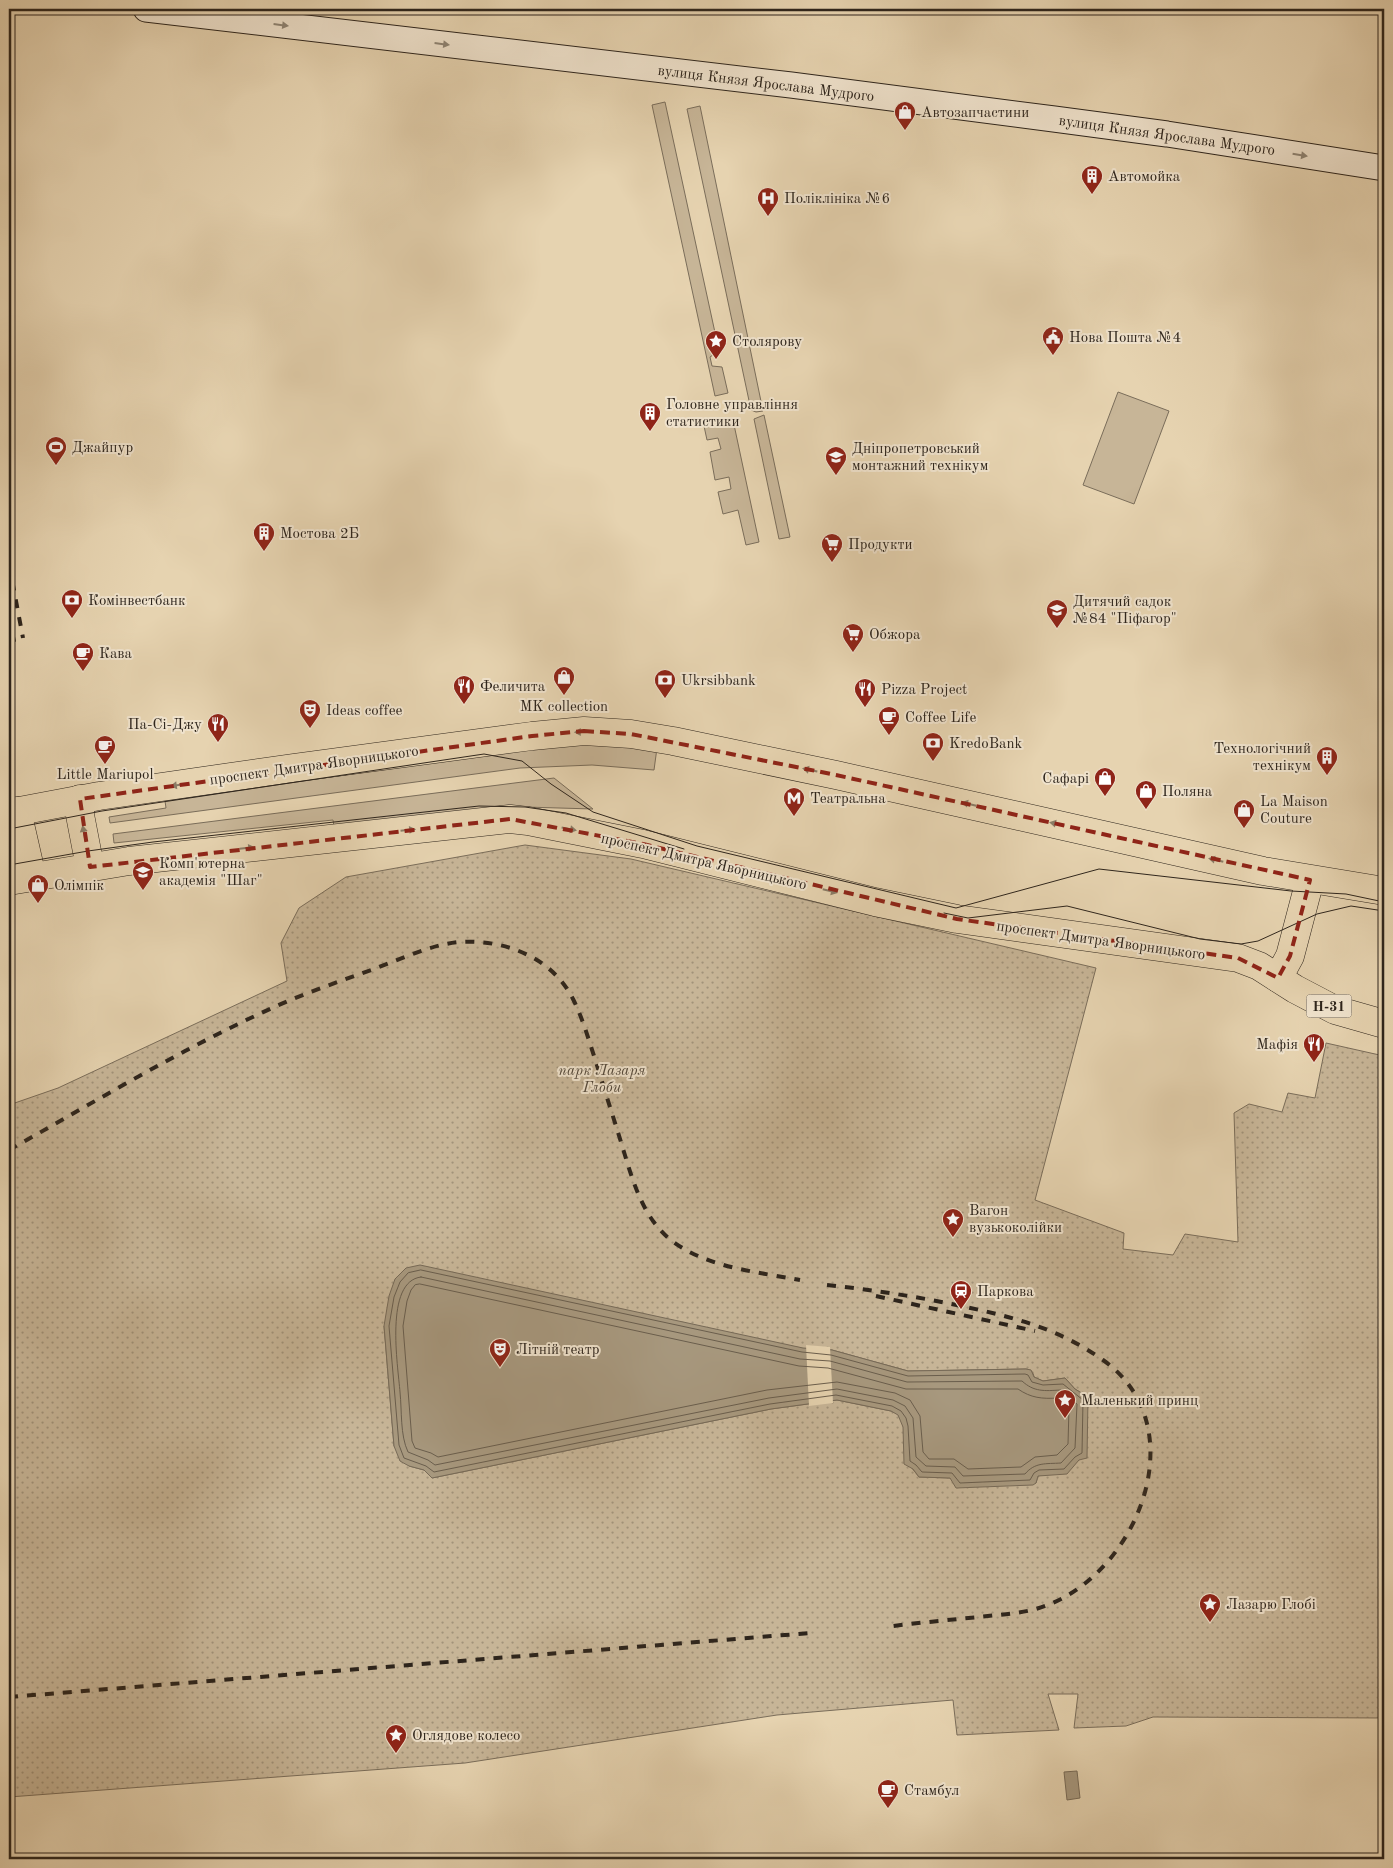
<svg xmlns="http://www.w3.org/2000/svg" width="1393" height="1868" font-family="'Old Standard TT',serif">
  <style>
    .grass { fill: #c7b597; stroke: #7a6d5a }
    .park { fill: url(#park-dots); stroke: #7a6d5a; fill-rule: evenodd }
    .water { fill: #a7987e; stroke: #776a57 }
    .pier { fill: #e6d3b0 }
    .lines { fill: none; stroke-linecap: round; stroke-linejoin: round }
    .shore { stroke: #6a5e4d; stroke-width: 1 }
    .secondary-casing { stroke: #2e251c; stroke-width: 27 }
    .primary-casing { stroke: #2e251c; stroke-width: 29 }
    .secondary { stroke: #efe2cc; stroke-width: 25 }
    .primary { stroke: #e6d3b0; stroke-width: 28 }
    .tram { stroke: #2e251c; stroke-width: 1 }
    .rail { stroke: #2e251c; stroke-width: 4; stroke-dasharray: 9 9; stroke-linecap: butt }
    .oneway { fill: #8e8474 }
    .oneway2 { fill: #8a7c66 }
    .marked { fill: none; stroke: #8f2418; stroke-width: 4; stroke-dasharray: 10 6; stroke-linejoin: round }
    .labels { text-anchor: middle; stroke-width: 4; stroke-linejoin: round; paint-order: stroke }
    .shield { fill: #efe2cc; stroke: #685e51; stroke-width: 1 }
    .shield-label { font-size: 14px; font-weight: bold; fill: #2e251c }
    .street-label { font-size: 15px; fill: #2e251c; stroke: #efe2cc }
    .poi-label { font-size: 15px; fill: #2e251c; stroke: #efe2cc; text-anchor: start }
    .park-label { font-size: 15px; font-style: italic; fill: #54493b; stroke: #efe2cc }
  </style>
  <defs>
    <pattern id="park-dots" width="8" height="8" patternUnits="userSpaceOnUse" patternTransform="scale(1.25)"><rect width="8" height="8" fill="#c7b597"/><path d="M2 2h.1M6 6h.1" fill="none" stroke="#a2937a" stroke-width="1.8" stroke-linecap="round"/></pattern>
  </defs>
  <rect width="100%" height="100%" fill="#e6d3b0"/>
  <filter id="stains"><feTurbulence type="fractalNoise" baseFrequency=".004" numOctaves="4"/><feColorMatrix values="0 0 0 0 .2 0 0 0 0 .09 0 0 0 0 .02 0 0 0 .5 -.17"/></filter>
  <radialGradient id="worn" r=".72"><stop offset=".6" stop-color="#630" stop-opacity="0"/><stop offset="1" stop-color="#630" stop-opacity=".3"/></radialGradient>
  <!-- grass -->
  <g class="grass">
    <path d="M665,102L719,351L710,357L712,366L722,367L728,393L715,396L652,105Z"/>
    <path d="M700,106L763,411L756,412L751,410L687,109Z"/>
    <path d="M1118,392L1169,411L1134,504L1083,485Z"/>
    <path d="M764,415L790,537L779,539L754,419Z"/>
    <path d="M733,420L759,542L746,545L738,510L723,514L718,492L731,489L729,477L715,480L710,452L721,449L718,438L707,440L704,426Z"/>
    <path d="M580,741L657,748L654,770L592,765L520,768L110,823L109,817L166,808L165,801Z"/>
    <path d="M554,778L593,809L525,807L334,827L333,820L114,843L113,834Z"/>
  </g>
  <!-- park -->
  <path class="park" d="M525,845L631,859L1096,968L1035,1200L1124,1233L1123,1249L1173,1255L1185,1234L1238,1242L1234,1113L1249,1104L1282,1112L1288,1093L1315,1098L1326,1043L1384,1056V1718L1153,1717L1126,1726L1074,1728L1078,1694H1048L1059,1730L957,1735L953,1700L777,1715L465,1763L9,1797V1105L58,1088L287,981L281,943L299,908L346,877ZM384,1326L832,1350L908,1371L1026,1369C1031,1370 1033,1371 1034,1377L1043,1381L1065,1378L1075,1389L1088,1397L1079,1460L1070,1469L1038,1476L1036,1483L950,1478L919,1477L911,1467L902,1420L898,1414L891,1411L837,1400L771,1409L432,1478L424,1470L409,1466L394,1446Z"/>
  <!-- water -->
  <g class="water">
    <path d="M420,1265L803,1348L832,1350L908,1371L1026,1369L1031,1370L1034,1377L1043,1381L1065,1378L1075,1389L1088,1397L1087,1458L1079,1460L1067,1474L1038,1476L1036,1483L1033,1485L956,1488L950,1478L919,1477L913,1469L904,1464L903,1427L898,1415L891,1411L837,1400L771,1409L432,1478L424,1470L409,1466L400,1461L394,1446L384,1326L389,1296L395,1279L406,1268Z"/>
    <path d="M1077,1771L1080,1798L1067,1800L1064,1772Z"/>
  </g>
  <!-- pier -->
  <path class="pier" d="M806,1345L830,1347L833,1403L809,1406Z"/>
  <g class="lines">
    <!-- shore -->
    <g class="shore">
      <path d="M421,1270L802,1352L831,1355L908,1376L1025,1374L1028,1375L1032,1382L1043,1385L1063,1384L1083,1400L1082,1453L1075,1457L1064,1469L1039,1470L1034,1473L1030,1480L960,1483L952,1473L922,1472L916,1465L910,1461L908,1426L906,1418L901,1411L892,1406L836,1395L770,1404L434,1472L426,1466L404,1458L399,1445L389,1326L394,1297L400,1282L408,1273Z"/>
      <path d="M421,1277L800,1359L830,1361L907,1382L1022,1381C1034,1392 1044,1391 1061,1390L1077,1404L1075,1448L1061,1463C1046,1464 1035,1462 1025,1474L963,1476L955,1467L926,1466L916,1457L913,1418L905,1406L893,1400L837,1389L769,1398L435,1465L428,1460L408,1452C400,1435 402,1411 400,1392C398,1366 384,1281 421,1277Z"/>
      <path d="M420,1284L799,1366L828,1368L906,1389H1018C1031,1398 1042,1399 1058,1398L1069,1408L1068,1444L1057,1455L1035,1457L1021,1467L968,1469L954,1459H929L923,1452L920,1416L910,1400L895,1393L837,1382L767,1390L438,1457L431,1453L415,1448L412,1441L403,1326L407,1301L411,1290L415,1285Z"/>
    </g>
    <!-- secondary casing -->
    <g class="secondary-casing">
      <path id="secondary" d="M146,9L791,85L1054,119L1167,134L1384,168"/>
    </g>
    <!-- primary casing -->
    <g class="primary-casing">
      <g id="primary">
        <path d="M80,799V815L90,867"/>
        <path d="M17,811L32,877"/>
        <path d="M9,813L99,796L293,768L532,736L584,731L631,734L673,741L836,775L1263,871L1384,891"/>
        <path d="M9,881L129,861L510,819L528,821L643,844L875,902L957,919L1238,958L1259,966L1295,989L1335,1010L1384,1024"/>
        <path d="M1278,978L1290,956L1310,880"/>
      </g>
    </g>
    <!-- secondary -->
    <use href="#secondary" class="secondary"/>
    <!-- primary -->
    <use href="#primary" class="primary"/>
    <!-- tram -->
    <g class="tram">
      <path d="M9,829L102,811L484,754L522,761L551,784L593,812L697,846L956,908L1099,869L1291,891L1346,894L1384,902"/>
      <path d="M9,865L88,851L153,842L479,806L525,807L566,813L684,849"/>
      <path d="M944,913L968,918L1067,906L1200,939L1241,944L1258,941L1317,914L1351,906L1384,911"/>
    </g>
    <!-- rail -->
    <g class="rail">
      <path d="M9,564L23,638"/>
      <path d="M9,616L14,642"/>
      <path d="M9,1150C100,1099 191,1043 288,1001C315,990 343,980 371,970C399,960 429,945 459,942C504,939 552,957 573,999C583,1019 589,1041 596,1062C605,1092 615,1122 624,1152C634,1185 644,1219 672,1241C708,1268 758,1272 800,1280"/>
      <path d="M827,1285C874,1290 920,1297 966,1307C1017,1318 1059,1329 1103,1360C1195,1425 1140,1568 1050,1604C1027,1614 1003,1614 979,1617C948,1620 916,1623 885,1627"/>
      <path d="M876,1296L1035,1331"/>
      <path d="M9,1697L810,1633"/>
    </g>
  </g>
  <!-- one-way arrows -->
  <defs><path id="oneway-solid" d="M-6-.8H1V-3.2L6.5 0L1 3.2V.8H-6Z" transform="scale(1.25)"/></defs>
  <g class="oneway">
    <use href="#oneway-solid" transform="translate(281 25) rotate(7)"/>
    <use href="#oneway-solid" transform="translate(442 44) rotate(7)"/>
    <use href="#oneway-solid" transform="translate(1300 155) rotate(9)"/>
  </g>
  <g class="oneway2">
    <use href="#oneway-solid" transform="translate(582 732) rotate(179)"/>
    <use href="#oneway-solid" transform="translate(810 770) rotate(-168)"/>
    <use href="#oneway-solid" transform="translate(178 785) rotate(172)"/>
    <use href="#oneway-solid" transform="translate(969 804) rotate(-167)"/>
    <use href="#oneway-solid" transform="translate(1057 824) rotate(-167)"/>
    <use href="#oneway-solid" transform="translate(569 829) rotate(11)"/>
    <use href="#oneway-solid" transform="translate(408 830) rotate(-6)"/>
    <use href="#oneway-solid" transform="translate(84 833) rotate(-101)"/>
    <use href="#oneway-solid" transform="translate(247 848) rotate(-6)"/>
    <use href="#oneway-solid" transform="translate(1216 860) rotate(-167)"/>
    <use href="#oneway-solid" transform="translate(830 891) rotate(14)"/>
  </g>
  <!-- marked area -->
  <path class="marked" d="M584,731L631,734L836,775L1310,880L1290,956L1278,978L1238,958L957,919L643,844L510,819L90,867L80,799L532,736Z"/>
  <!-- icons -->
  <defs>
    <g id="shop-pin" transform="scale(1.125)"><path d="M0 17L-7.5 6A9.5 9.5 0 1 1 7.5 6Z" fill="#8f2418" stroke="#efe2cc"/><path d="M-5-2.5h2.3a2.7 3.5 0 0 1 5.4 0H5L5.5 6h-11ZM-1.5-2.5h3a1.5 2.3 0 0 0-3 0Z" fill="#fff"/></g>
    <g id="building-pin" transform="scale(1.125)"><path d="M0 17L-7.5 6A9.5 9.5 0 1 1 7.5 6Z" fill="#8f2418" stroke="#efe2cc"/><path d="M-4-6H4V6H1V3H-1V6H-4ZM-2.5-4.3h1.7v1.8h-1.7ZM.8-4.3h1.7v1.8H.8ZM-2.5-1h1.7V.8h-1.7ZM.8-1h1.7V.8H.8Z" fill="#fff"/></g>
    <g id="hospital-pin" transform="scale(1.125)"><path d="M0 17L-7.5 6A9.5 9.5 0 1 1 7.5 6Z" fill="#8f2418" stroke="#efe2cc"/><path d="M-5-5h3v3.5h4V-5h3V5h-3V1.5h-4V5h-3Z" fill="#fff"/></g>
    <g id="civic-pin" transform="scale(1.125)"><path d="M0 17L-7.5 6A9.5 9.5 0 1 1 7.5 6Z" fill="#8f2418" stroke="#efe2cc"/><path d="M-.6-6.5H3V-4.5H.6V-3L4-1V1h2V6H-6V1h2V-1L-.6-3ZM-1.2 2.5V6h2.4V2.5Z" fill="#fff"/></g>
    <g id="sight-pin" transform="scale(1.125)"><path d="M0 17L-7.5 6A9.5 9.5 0 1 1 7.5 6Z" fill="#8f2418" stroke="#efe2cc"/><path d="M0-6L1.8-2.2L6-1.7L2.9 1.2L3.7 5.4L0 3.3L-3.7 5.4L-2.9 1.2L-6-1.7L-1.8-2.2Z" fill="#fff"/></g>
    <g id="stadium-pin" transform="scale(1.125)"><path d="M0 17L-7.5 6A9.5 9.5 0 1 1 7.5 6Z" fill="#8f2418" stroke="#efe2cc"/><path d="M0-5a6.5 5 0 1 0 0 10a6.5 5 0 1 0 0-10ZM-3.5-1.8h7v3.6h-7Z" fill="#fff"/></g>
    <g id="university-pin" transform="scale(1.125)"><path d="M0 17L-7.5 6A9.5 9.5 0 1 1 7.5 6Z" fill="#8f2418" stroke="#efe2cc"/><path d="M0-5L7-2L0 1L-7-2ZM-4 1L0 2.5L4 1V4Q0 6-4 4Z" fill="#fff"/></g>
    <g id="supermarket-pin" transform="scale(1.125)"><path d="M0 17L-7.5 6A9.5 9.5 0 1 1 7.5 6Z" fill="#8f2418" stroke="#efe2cc"/><path d="M-6-5.5h2.5l.6 2H6L4.5 2H-2.5L-4.4-4H-6ZM-1.5 3.2a1.3 1.3 0 1 0 .1 0ZM3 3.2a1.3 1.3 0 1 0 .1 0Z" fill="#fff"/></g>
    <g id="bank-pin" transform="scale(1.125)"><path d="M0 17L-7.5 6A9.5 9.5 0 1 1 7.5 6Z" fill="#8f2418" stroke="#efe2cc"/><path d="M-6-4H6V4H-6ZM0-2.3a2.3 2.3 0 1 0 0 4.6a2.3 2.3 0 1 0 0-4.6Z" fill="#fff"/></g>
    <g id="school-pin" transform="scale(1.125)"><path d="M0 17L-7.5 6A9.5 9.5 0 1 1 7.5 6Z" fill="#8f2418" stroke="#efe2cc"/><path d="M0-5L7-2L0 1L-7-2ZM-4 1L0 2.5L4 1V4Q0 6-4 4Z" fill="#fff"/></g>
    <g id="cafe-pin" transform="scale(1.125)"><path d="M0 17L-7.5 6A9.5 9.5 0 1 1 7.5 6Z" fill="#8f2418" stroke="#efe2cc"/><path d="M-5.5-4.5H6V0H3Q3 3.5 0 3.5H-2.5Q-5.5 3.5-5.5 0ZM3-3.2v2h1.7v-2ZM-6 4.5H4V6H-6Z" fill="#fff"/></g>
    <g id="restaurant-pin" transform="scale(1.125)"><path d="M0 17L-7.5 6A9.5 9.5 0 1 1 7.5 6Z" fill="#8f2418" stroke="#efe2cc"/><path d="M-5-6h1v4h1v-4h1v4h1v-4h1v5L-1.5 .5V6h-2V.5L-5-1ZM5-6V6H3V1.5H1.5Q1.5-4 5-6Z" fill="#fff"/></g>
    <g id="theatre-pin" transform="scale(1.125)"><path d="M0 17L-7.5 6A9.5 9.5 0 1 1 7.5 6Z" fill="#8f2418" stroke="#efe2cc"/><path d="M-5-5.5Q0-4 5-5.5V0Q5 5 0 6Q-5 5-5 0ZM-3.3-2.5H-1v1.5H-3.3ZM1-2.5H3.3v1.5H1ZM-2.8 1Q0 5.5 2.8 1Z" fill="#fff"/></g>
    <g id="metro-pin" transform="scale(1.125)"><path d="M0 17L-7.5 6A9.5 9.5 0 1 1 7.5 6Z" fill="#8f2418" stroke="#efe2cc"/><path d="M-5.5 5V-5H-3L0 0L3-5H5.5V5H3V-.5L0 4L-3-.5V5Z" fill="#fff"/></g>
    <g id="station-pin" transform="scale(1.125)"><path d="M0 17L-7.5 6A9.5 9.5 0 1 1 7.5 6Z" fill="#8f2418" stroke="#efe2cc"/><path d="M-3-6H3Q5-6 5-4V2Q5 4 3 4L4.5 6H3L1.5 4h-3L-3 6H-4.5L-3 4Q-5 4-5 2V-4Q-5-6-3-6ZM-3.5-4v3h7v-3ZM-3.5 1v1.5H-2V1ZM2 1v1.5H3.5V1Z" fill="#fff"/></g>
  </defs>
  <g fill-rule="evenodd">
    <use href="#shop-pin" x="905" y="112"/>
    <use href="#building-pin" x="1092" y="176"/>
    <use href="#hospital-pin" x="768" y="198"/>
    <use href="#civic-pin" x="1053" y="337"/>
    <use href="#sight-pin" x="716" y="341"/>
    <use href="#building-pin" x="650" y="413"/>
    <use href="#stadium-pin" x="56" y="447"/>
    <use href="#university-pin" x="836" y="457"/>
    <use href="#building-pin" x="264" y="533"/>
    <use href="#supermarket-pin" x="832" y="544"/>
    <use href="#bank-pin" x="72" y="600"/>
    <use href="#school-pin" x="1057" y="610"/>
    <use href="#supermarket-pin" x="853" y="634"/>
    <use href="#cafe-pin" x="83" y="653"/>
    <use href="#shop-pin" x="564" y="677"/>
    <use href="#bank-pin" x="665" y="680"/>
    <use href="#restaurant-pin" x="464" y="686"/>
    <use href="#restaurant-pin" x="865" y="689"/>
    <use href="#theatre-pin" x="310" y="710"/>
    <use href="#cafe-pin" x="889" y="717"/>
    <use href="#restaurant-pin" x="218" y="724"/>
    <use href="#bank-pin" x="933" y="743"/>
    <use href="#cafe-pin" x="105" y="746"/>
    <use href="#building-pin" x="1327" y="757"/>
    <use href="#shop-pin" x="1105" y="778"/>
    <use href="#shop-pin" x="1146" y="791"/>
    <use href="#metro-pin" x="794" y="798"/>
    <use href="#shop-pin" x="1244" y="810"/>
    <use href="#university-pin" x="143" y="872"/>
    <use href="#shop-pin" x="38" y="885"/>
    <use href="#restaurant-pin" x="1314" y="1044"/>
    <use href="#sight-pin" x="953" y="1219"/>
    <use href="#station-pin" x="961" y="1291"/>
    <use href="#theatre-pin" x="500" y="1349"/>
    <use href="#sight-pin" x="1065" y="1400"/>
    <use href="#sight-pin" x="1210" y="1604"/>
    <use href="#sight-pin" x="396" y="1735"/>
    <use href="#cafe-pin" x="888" y="1790"/>
  </g>
  <g class="labels">
    <!-- shield labels -->
    <rect class="shield" x="1306.5" y="994.5" width="45" height="23" rx="4"/>
    <g class="shield-label">
      <text x="1329" y="1011">Н-31</text>
    </g>
    <!-- street labels -->
    <g class="street-label">
      <text transform="translate(766 83) rotate(7)" y="5">вулиця Князя Ярослава Мудрого</text>
      <text transform="translate(1167 135) rotate(8)" y="5">вулиця Князя Ярослава Мудрого</text>
      <text transform="translate(314 765) rotate(-8)" y="5">проспект Дмитра Яворницького</text>
      <text transform="translate(704 861) rotate(13)" y="5">проспект Дмитра Яворницького</text>
      <text transform="translate(1101 940) rotate(8)" y="5">проспект Дмитра Яворницького</text>
    </g>
    <!-- poi labels -->
    <g class="poi-label">
      <text x="921" y="117">Автозапчастини</text>
      <text x="1108" y="181">Автомойка</text>
      <text x="784" y="203">Поліклініка №6</text>
      <text x="1069" y="342">Нова Пошта №4</text>
      <text x="732" y="346">Столярову</text>
      <text x="666" y="409">Головне управління<tspan x="666" dy="17">статистики</tspan></text>
      <text x="72" y="452">Джайпур</text>
      <text x="852" y="453">Дніпропетровський<tspan x="852" dy="17">монтажний технікум</tspan></text>
      <text x="280" y="538">Мостова 2Б</text>
      <text x="848" y="549">Продукти</text>
      <text x="88" y="605">Комінвестбанк</text>
      <text x="1073" y="606">Дитячий садок<tspan x="1073" dy="17">№84 "Піфагор"</tspan></text>
      <text x="869" y="639">Обжора</text>
      <text x="99" y="658">Кава</text>
      <text x="681" y="685">Ukrsibbank</text>
      <text x="480" y="691">Феличита</text>
      <text x="881" y="694">Pizza Project</text>
      <text x="564" y="711" text-anchor="middle">MK collection</text>
      <text x="326" y="715">Ideas coffee</text>
      <text x="905" y="722">Coffee Life</text>
      <text x="202" y="729" text-anchor="end">Па-Сі-Джу</text>
      <text x="949" y="748">KredoBank</text>
      <text x="1311" y="753" text-anchor="end">Технологічний<tspan x="1311" dy="17">технікум</tspan></text>
      <text x="105" y="779" text-anchor="middle">Little Mariupol</text>
      <text x="1089" y="783" text-anchor="end">Сафарі</text>
      <text x="1162" y="796">Поляна</text>
      <text x="810" y="803">Театральна</text>
      <text x="1260" y="806">La Maison<tspan x="1260" dy="17">Couture</tspan></text>
      <text x="159" y="868">Комп'ютерна<tspan x="159" dy="17">академія "Шаг"</tspan></text>
      <text x="54" y="890">Олімпік</text>
      <text x="1298" y="1049" text-anchor="end">Мафія</text>
      <text x="969" y="1215">Вагон<tspan x="969" dy="17">вузькоколійки</tspan></text>
      <text x="977" y="1296">Паркова</text>
      <text x="516" y="1354">Літній театр</text>
      <text x="1081" y="1405">Маленький принц</text>
      <text x="1226" y="1609">Лазарю Глобі</text>
      <text x="412" y="1740">Оглядове колесо</text>
      <text x="904" y="1795">Стамбул</text>
    </g>
    <!-- park labels -->
    <g class="park-label">
      <text x="602" y="1075">парк Лазаря<tspan x="602" dy="17">Глоби</tspan></text>
    </g>
  </g>
  <!-- margin -->
  <rect width="1393" height="1868" fill="none" stroke="#e6d3b0" stroke-width="30"/>
  <rect x="10" y="10" width="1373" height="1848" fill="none" stroke="#2e251c" stroke-width="2.5"/>
  <rect x="15" y="15" width="1363" height="1838" fill="none" stroke="#2e251c"/>
  <rect width="100%" height="100%" filter="url(#stains)"/>
  <rect width="100%" height="100%" fill="url(#worn)"/>
</svg>
